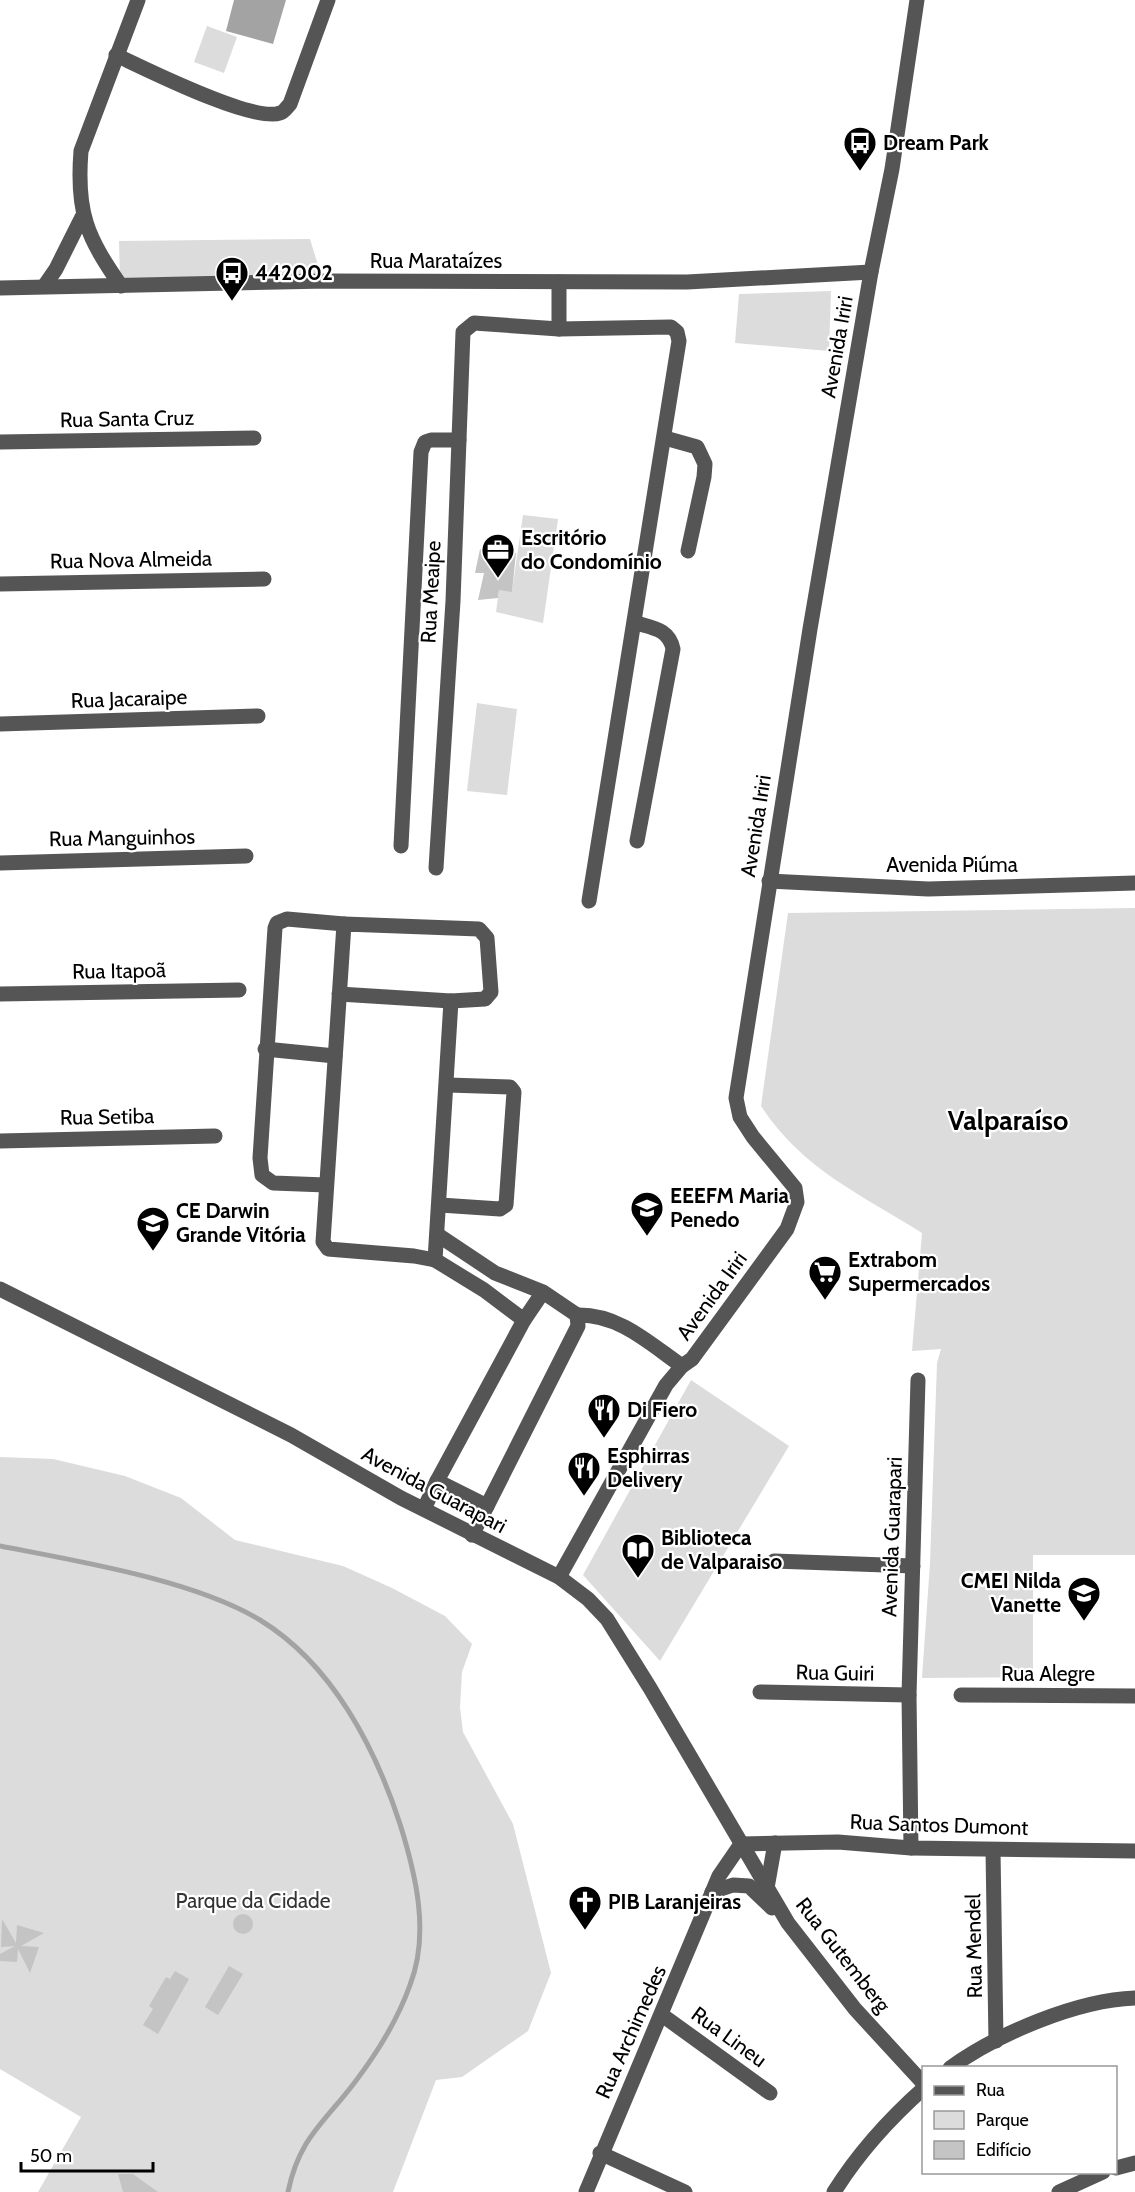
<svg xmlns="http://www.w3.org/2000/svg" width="1135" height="2192" font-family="Cabin,sans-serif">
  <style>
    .green { fill: #dcdcdc }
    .water { fill: #a3a3a3 }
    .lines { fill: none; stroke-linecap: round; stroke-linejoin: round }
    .stream { stroke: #a3a3a3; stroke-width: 5 }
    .building { fill: #c4c4c4 }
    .minor { stroke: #555; stroke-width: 15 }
    .labels { text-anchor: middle; stroke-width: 4.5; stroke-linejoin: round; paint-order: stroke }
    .poi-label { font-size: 21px; font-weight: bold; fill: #000; stroke: #fff; text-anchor: start }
    .street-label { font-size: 21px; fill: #000; stroke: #fff }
    .park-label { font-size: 21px; fill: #333; stroke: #fff }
    .district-label { font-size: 27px; font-weight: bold; fill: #000; stroke: #fff }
  </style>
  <rect width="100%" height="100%" fill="#fff"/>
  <!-- green -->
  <g class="green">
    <path d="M207,26L237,37L224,73L194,62Z"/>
    <path d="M310,239L321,275L120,278L119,241Z"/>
    <path d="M831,291L829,351L735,343L739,294Z"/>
    <path d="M523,515L558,519L543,623L496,612L499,590L512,591Z"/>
    <path d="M477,703L517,709L507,795L467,791Z"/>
    <path d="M1135,908V1555H1033V1677L922,1678L930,1563L937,1363L941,1349L912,1351L922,1233C860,1194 802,1169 761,1106L788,913Z"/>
    <path d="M691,1380L789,1446L660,1661L583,1575Z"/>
    <path d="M0,1457L53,1459L125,1476L181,1498L235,1540L343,1566L392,1588L445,1616L472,1644L462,1672L460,1707L463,1732L513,1824L551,1973L528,2031L462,2077L436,2080L393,2192H38L81,2117L0,2069Z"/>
  </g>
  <!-- water -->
  <path class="water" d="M234,0H286L273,44L226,31Z"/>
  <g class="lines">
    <!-- stream -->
    <path class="stream" d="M0,1546C77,1561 194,1580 260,1620C332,1664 375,1747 400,1824C416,1875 430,1934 410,1985C398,2019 377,2053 355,2082C324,2123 299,2138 288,2192"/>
  </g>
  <!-- building -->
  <g class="building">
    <path d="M480,549L516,553L512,592L499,590L498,598L478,600L484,573H475Z"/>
    <circle cx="243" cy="1924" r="10"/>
    <path d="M2,1919L16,1943L17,1925L44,1933L21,1946L39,1947L30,1973L18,1949L17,1962L0,1961V1954L15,1946L1,1947Z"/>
    <path d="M229,1966L243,1974L218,2015L205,2007Z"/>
    <path d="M175,1971L189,1979L158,2034L143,2025L153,2009L149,2006L166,1977L170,1979Z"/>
    <path d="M118,2174H133L158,2192H123Z"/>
  </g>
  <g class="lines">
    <!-- minor -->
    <g class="minor">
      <path d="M116,55C144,68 253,123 280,113C284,112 287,107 290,104L328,0"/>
      <path d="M559,282V329"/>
      <path d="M45,285L56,269L82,217"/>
      <path d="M121,286C87,237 76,213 81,151L138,0"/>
      <path d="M0,288L327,281L687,282L871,272"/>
      <path d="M665,438L697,447L705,464L704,477L688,551"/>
      <path d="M0,442L254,438"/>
      <path d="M0,584L264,579"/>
      <path d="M636,623C653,628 669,629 673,649L637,841"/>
      <path d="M0,724L258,716"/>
      <path d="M401,846L421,452L425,442L431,440H459"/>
      <path d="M0,863L246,856"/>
      <path d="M436,868L453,601L463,332L474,323L559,329L671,327L677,332L679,341L589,901"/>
      <path d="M769,881L928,889L1135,883"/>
      <path d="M0,994L239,990"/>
      <path d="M339,994L451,1001L485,999L491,992L487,938L479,929L344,924C336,1030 329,1136 323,1242L328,1249L414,1256L435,1260"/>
      <path d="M451,1001L435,1260L484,1290L524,1320"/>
      <path d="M265,1049L335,1056"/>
      <path d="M0,1141L215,1136"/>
      <path d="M326,1185L273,1183L262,1175L260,1158L275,928L277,923L287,919L344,924"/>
      <path d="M440,1205L500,1209L506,1205L514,1092L510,1087L448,1085"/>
      <path d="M438,1235L495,1273L543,1292L577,1315L578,1326L487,1506L437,1481L524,1320L543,1292"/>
      <path d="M0,1289L291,1435L401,1498L559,1577L588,1599L607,1619L650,1688L788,1923L855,2009L924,2084"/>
      <path d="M577,1315C619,1314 649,1343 682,1366"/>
      <path d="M424,1509L437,1481"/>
      <path d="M472,1535L487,1506"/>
      <path d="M774,1561L913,1566"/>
      <path d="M559,1577L666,1385L682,1366L692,1359L787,1229L797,1202L795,1188L753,1137L740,1117L736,1098L810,629L871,272L892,169L917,0"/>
      <path d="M760,1692L909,1695"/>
      <path d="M961,1695L1135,1696"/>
      <path d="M741,1844L838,1842L911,1848L1135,1851"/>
      <path d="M911,1848L909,1695L918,1380"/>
      <path d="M993,1850L996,2041"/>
      <path d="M767,1888L775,1843"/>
      <path d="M712,1892L733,1885L749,1886L772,1908"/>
      <path d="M662,2015L770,2093"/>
      <path d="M950,2068C997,2034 1077,2000 1135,1998"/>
      <path d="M600,2153L685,2192"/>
      <path d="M1116,2168L1135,2163"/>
      <path d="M586,2192L719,1876L741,1844"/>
      <path d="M834,2192C859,2152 888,2120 924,2088"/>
      <path d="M1059,2192L1103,2172"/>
    </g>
  </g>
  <!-- icons -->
  <defs>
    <g id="bus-pin" transform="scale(1.725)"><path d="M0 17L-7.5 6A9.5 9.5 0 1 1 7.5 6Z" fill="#000" stroke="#fff"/><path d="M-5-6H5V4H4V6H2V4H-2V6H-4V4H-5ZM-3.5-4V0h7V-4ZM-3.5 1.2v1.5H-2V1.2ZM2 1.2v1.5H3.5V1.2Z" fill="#fff"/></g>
    <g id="office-pin" transform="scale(1.725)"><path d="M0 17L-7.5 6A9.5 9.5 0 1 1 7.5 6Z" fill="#000" stroke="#fff"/><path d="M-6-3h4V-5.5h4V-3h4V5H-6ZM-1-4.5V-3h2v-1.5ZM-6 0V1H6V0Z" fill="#fff"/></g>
    <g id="school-pin" transform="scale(1.725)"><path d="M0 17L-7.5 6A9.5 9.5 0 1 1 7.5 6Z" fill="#000" stroke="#fff"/><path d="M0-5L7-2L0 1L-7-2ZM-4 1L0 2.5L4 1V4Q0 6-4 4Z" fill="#fff"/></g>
    <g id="supermarket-pin" transform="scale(1.725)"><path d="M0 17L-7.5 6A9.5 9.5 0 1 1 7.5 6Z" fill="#000" stroke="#fff"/><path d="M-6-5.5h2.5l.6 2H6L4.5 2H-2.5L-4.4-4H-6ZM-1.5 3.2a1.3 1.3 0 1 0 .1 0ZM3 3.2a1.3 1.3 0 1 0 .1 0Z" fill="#fff"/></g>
    <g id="restaurant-pin" transform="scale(1.725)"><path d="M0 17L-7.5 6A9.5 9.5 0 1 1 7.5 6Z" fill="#000" stroke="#fff"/><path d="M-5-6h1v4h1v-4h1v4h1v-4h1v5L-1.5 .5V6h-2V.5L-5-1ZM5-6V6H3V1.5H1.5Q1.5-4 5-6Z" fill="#fff"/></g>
    <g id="library-pin" transform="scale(1.725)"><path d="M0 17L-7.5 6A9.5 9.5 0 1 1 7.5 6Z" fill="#000" stroke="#fff"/><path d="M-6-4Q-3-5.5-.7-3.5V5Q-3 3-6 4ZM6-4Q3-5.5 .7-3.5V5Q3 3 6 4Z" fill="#fff"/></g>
    <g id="church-pin" transform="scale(1.725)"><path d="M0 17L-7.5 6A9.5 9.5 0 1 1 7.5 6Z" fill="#000" stroke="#fff"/><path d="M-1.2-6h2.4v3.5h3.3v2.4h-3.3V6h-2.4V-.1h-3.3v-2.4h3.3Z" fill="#fff"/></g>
  </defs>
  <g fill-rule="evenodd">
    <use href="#bus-pin" x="860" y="143"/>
    <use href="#bus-pin" x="232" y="273"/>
    <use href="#office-pin" x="498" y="550"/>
    <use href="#school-pin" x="647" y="1208"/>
    <use href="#school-pin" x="153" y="1223"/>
    <use href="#supermarket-pin" x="825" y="1272"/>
    <use href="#restaurant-pin" x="604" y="1410"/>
    <use href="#restaurant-pin" x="584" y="1468"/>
    <use href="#library-pin" x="638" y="1550"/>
    <use href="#school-pin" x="1084" y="1593"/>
    <use href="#church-pin" x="585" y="1902"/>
  </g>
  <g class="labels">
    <!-- poi labels -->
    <g class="poi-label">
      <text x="883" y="150">Dream Park</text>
      <text x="255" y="280">442002</text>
      <text x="521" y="545">Escritório<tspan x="521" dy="24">do Condomínio</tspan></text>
      <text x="670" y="1203">EEEFM Maria<tspan x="670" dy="24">Penedo</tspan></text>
      <text x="176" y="1218">CE Darwin<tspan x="176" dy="24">Grande Vitória</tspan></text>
      <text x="848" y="1267">Extrabom<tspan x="848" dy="24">Supermercados</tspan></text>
      <text x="627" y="1417">Di Fiero</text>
      <text x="607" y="1463">Esphirras<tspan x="607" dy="24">Delivery</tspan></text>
      <text x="661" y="1545">Biblioteca<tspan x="661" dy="24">de Valparaiso</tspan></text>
      <text x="1061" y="1588" text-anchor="end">CMEI Nilda<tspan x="1061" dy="24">Vanette</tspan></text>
      <text x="608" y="1909">PIB Laranjeiras</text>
    </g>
    <!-- street labels -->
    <g class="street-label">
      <text x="436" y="268">Rua Marataízes</text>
      <text transform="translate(837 347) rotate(-80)" y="7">Avenida Iriri</text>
      <text transform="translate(127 419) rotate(-1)" y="7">Rua Santa Cruz</text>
      <text transform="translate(131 560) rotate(-1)" y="7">Rua Nova Almeida</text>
      <text transform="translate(431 592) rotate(-87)" y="7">Rua Meaipe</text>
      <text transform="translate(129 699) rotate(-2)" y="7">Rua Jacaraipe</text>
      <text transform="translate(756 826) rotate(-81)" y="7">Avenida Iriri</text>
      <text transform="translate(122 838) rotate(-1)" y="7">Rua Manguinhos</text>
      <text x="952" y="872">Avenida Piúma</text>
      <text transform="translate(119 971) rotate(-1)" y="7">Rua Itapoã</text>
      <text transform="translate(107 1117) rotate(-1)" y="7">Rua Setiba</text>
      <text transform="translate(712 1296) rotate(-54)" y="7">Avenida Iriri</text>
      <text transform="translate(434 1490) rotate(28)" y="7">Avenida Guarapari</text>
      <text transform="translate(892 1537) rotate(-88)" y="7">Avenida Guarapari</text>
      <text transform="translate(835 1673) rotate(1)" y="7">Rua Guiri</text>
      <text x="1048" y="1681">Rua Alegre</text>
      <text transform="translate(939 1825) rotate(2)" y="7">Rua Santos Dumont</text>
      <text transform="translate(974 1946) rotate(-91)" y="7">Rua Mendel</text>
      <text transform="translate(843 1955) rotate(52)" y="7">Rua Gutemberg</text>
      <text transform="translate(631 2032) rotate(-66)" y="7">Rua Archimedes</text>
      <text transform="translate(729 2037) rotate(36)" y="7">Rua Lineu</text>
    </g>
    <!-- park labels -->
    <g class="park-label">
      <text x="253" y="1908">Parque da Cidade</text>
    </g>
    <!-- district labels -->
    <g class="district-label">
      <text x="1008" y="1130">Valparaíso</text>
    </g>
  </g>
  <!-- legend -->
  <rect x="922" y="2066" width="195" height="108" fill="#ffffff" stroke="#999999" stroke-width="1.5"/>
  <rect x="934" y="2086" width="30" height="9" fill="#555555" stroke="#999999" stroke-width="1.5"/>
  <text x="976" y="2096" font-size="18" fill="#000000">Rua</text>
  <rect x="934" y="2111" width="30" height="18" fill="#dcdcdc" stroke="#999999" stroke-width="1.5"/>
  <text x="976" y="2126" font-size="18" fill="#000000">Parque</text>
  <rect x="934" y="2141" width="30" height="18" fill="#c4c4c4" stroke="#999999" stroke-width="1.5"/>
  <text x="976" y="2156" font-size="18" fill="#000000">Edifício</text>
  <!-- scale -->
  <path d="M21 2162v9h132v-9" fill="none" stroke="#000000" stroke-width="3"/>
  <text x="30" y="2162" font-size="18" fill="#000000" stroke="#ffffff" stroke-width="4.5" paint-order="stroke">50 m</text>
</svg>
